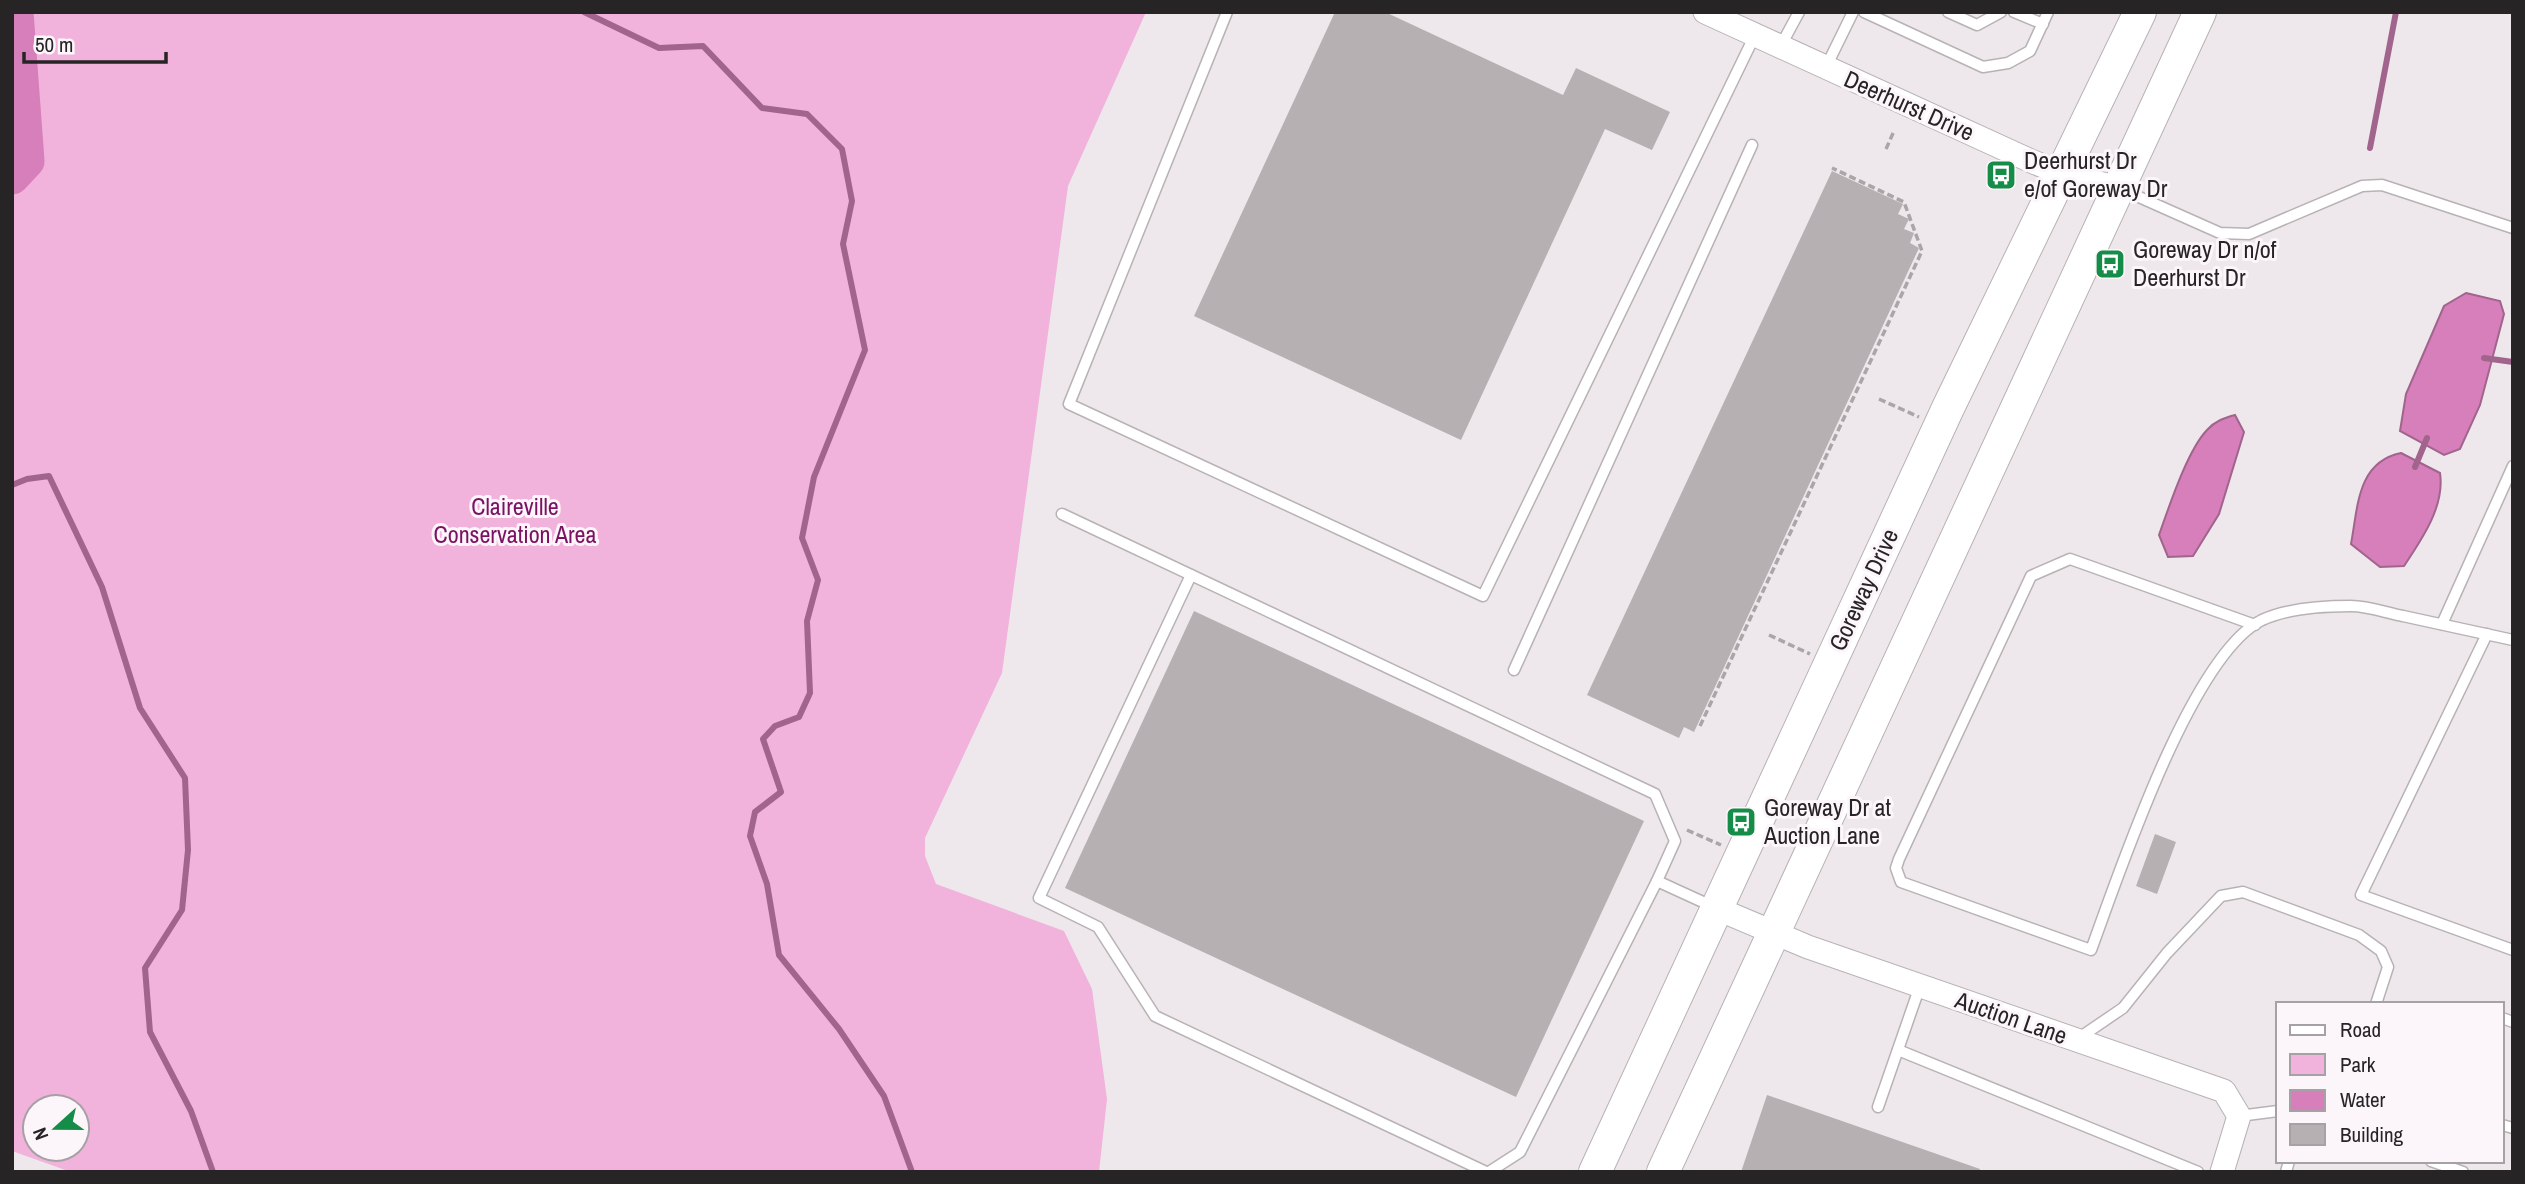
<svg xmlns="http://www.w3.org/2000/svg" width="2525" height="1184" font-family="'Archivo Narrow',sans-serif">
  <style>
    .green { fill: #f1b2db; fill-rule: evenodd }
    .water { fill: #d67fba; stroke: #a1648d; stroke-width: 2 }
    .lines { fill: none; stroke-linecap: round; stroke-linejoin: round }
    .stream { stroke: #a1648d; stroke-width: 6 }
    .river { stroke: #d67fba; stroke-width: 35 }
    .building { fill: #b6b0b3 }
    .service-casing { stroke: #b8b2b5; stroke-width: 13 }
    .minor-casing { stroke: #b8b2b5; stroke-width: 25 }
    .secondary-casing { stroke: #b8b2b5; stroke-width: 34 }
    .path { stroke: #a9a5a8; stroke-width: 3.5; stroke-dasharray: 7 3.5; stroke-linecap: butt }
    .service { stroke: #fff; stroke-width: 10 }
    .minor { stroke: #fff; stroke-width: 23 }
    .secondary { stroke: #fff; stroke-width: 32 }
    .labels { text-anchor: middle; stroke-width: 6; stroke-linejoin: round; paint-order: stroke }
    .street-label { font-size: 24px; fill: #262425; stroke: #fcf5f9 }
    .poi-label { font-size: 24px; fill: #262425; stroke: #fcf5f9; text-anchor: start }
    .park-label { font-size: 24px; fill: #7a1162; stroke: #fcf5f9 }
  </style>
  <rect width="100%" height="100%" fill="#eee8ec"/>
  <!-- green -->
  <path class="green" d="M12,12H1146L1068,186L1002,673L925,838V856L936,884L1064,931L1092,989L1107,1099L1099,1172H71L12,1151ZM35,1107H77V1149H35Z"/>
  <!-- water -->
  <g class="water">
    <path d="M2466,293L2500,301L2504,314L2480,405L2460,449L2444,455L2400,431L2406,394L2444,306Z"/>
    <path d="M2235,415L2244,432L2219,514L2193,556L2168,557L2159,535C2169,507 2187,451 2207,430C2215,421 2224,418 2235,415Z"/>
    <path d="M2401,453L2440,473C2445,506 2422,539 2404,566L2380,567L2351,544C2358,507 2357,462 2401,453Z"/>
  </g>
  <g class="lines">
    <!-- stream -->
    <g class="stream">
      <path d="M584,12L659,48L703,46L762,108L807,114L842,149L852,201L843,244L865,350L814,477L802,538L818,580L807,621L810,693L799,717L775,726L763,739L781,792L755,812L750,836L767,884L779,955L839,1029L884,1096L912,1172"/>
      <path d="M2370,148L2396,12"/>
      <path d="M2484,358L2513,362"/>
      <path d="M2415,467L2427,438"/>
      <path d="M12,485L27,479L49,476L102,587L140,708L185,778L188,850L182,910L145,968L150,1032L191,1111L213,1172"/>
    </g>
    <!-- river -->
    <path class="river" d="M12,177L27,161L16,12"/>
  </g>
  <!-- building -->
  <g class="building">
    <path d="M1335,12H1385L1563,95L1576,68L1670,112L1652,150L1605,129L1461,440L1194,316Z"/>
    <path d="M1832,171L1903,204L1898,214L1909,219L1904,229L1914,233L1910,243L1919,248L1694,732L1684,727L1679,738L1587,695Z"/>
    <path d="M1194,611L1644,821L1516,1097L1065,888Z"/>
    <path d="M2155,834L2176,842L2157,894L2136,886Z"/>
    <path d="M1767,1095L1980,1169L1979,1172H1741Z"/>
  </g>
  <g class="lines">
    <!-- service casing -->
    <g class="service-casing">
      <g id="service">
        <path d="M1227,12L1069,404L1483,596L1754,37"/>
        <path d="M1864,12L1983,67L2008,63L2030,51L2048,12"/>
        <path d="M1948,12L1977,25L2001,12"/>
        <path d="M2014,12L2043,24"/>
        <path d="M1779,49L1799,12"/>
        <path d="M1825,69L1853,12"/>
        <path d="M2121,189L2220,233L2249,234L2362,186L2382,185L2513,228"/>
        <path d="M1062,514L1655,794L1675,841L1657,881L1716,908"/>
        <path d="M1191,575L1039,898L1098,927L1155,1016L1486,1172"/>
        <path d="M2442,624L2513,466"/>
        <path d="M2255,625L2070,559L2031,576L1899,859L1896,868L1901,882L2091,950C2119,874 2191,655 2262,620C2288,608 2323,606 2351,606C2368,606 2387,613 2403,616C2440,624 2476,632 2513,640"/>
        <path d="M2487,634L2361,895L2513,950"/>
        <path d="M1514,670L1752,145"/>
        <path d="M2502,1018L2513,1022"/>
        <path d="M2076,1040L2123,1008L2167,953L2221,896L2243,892L2359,935L2381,951L2388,967L2376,1004"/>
        <path d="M1898,1050L2198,1172"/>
        <path d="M1878,1107L1920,986"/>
        <path d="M2239,1116L2278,1111"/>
        <path d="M2502,1125L2513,1128"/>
        <path d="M2431,1161L2463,1172"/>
        <path d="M1489,1172L1520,1152L1657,881"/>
        <path d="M2286,1172L2289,1161"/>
      </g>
    </g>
    <!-- minor casing -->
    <g class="minor-casing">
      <g id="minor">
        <path d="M1705,12L2031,161L2063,174L2118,188"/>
        <path d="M1718,909L1808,947L2224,1091L2239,1116L2222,1172"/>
      </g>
    </g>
    <!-- secondary casing -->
    <g class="secondary-casing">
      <g id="secondary">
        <path d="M1595,1172L1948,408L2140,12"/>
        <path d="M1663,1172L2200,12"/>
      </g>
    </g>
    <!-- path -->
    <g class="path">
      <path d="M1886,149L1894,131"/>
      <path d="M1879,399L1919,417"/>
      <path d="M1769,635L1810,654"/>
      <path d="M1700,726L1922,251L1904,202L1832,168"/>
      <path d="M1687,830L1721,845"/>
    </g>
    <!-- service -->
    <use href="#service" class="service"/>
    <!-- minor -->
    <use href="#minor" class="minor"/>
    <!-- secondary -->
    <use href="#secondary" class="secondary"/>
  </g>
  <!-- icons -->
  <defs>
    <g id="bus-square" transform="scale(1.575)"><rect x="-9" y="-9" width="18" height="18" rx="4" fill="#158c47" stroke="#fcf5f9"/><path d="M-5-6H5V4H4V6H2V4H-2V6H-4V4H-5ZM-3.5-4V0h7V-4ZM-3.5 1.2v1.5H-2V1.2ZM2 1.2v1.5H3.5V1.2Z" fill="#fff"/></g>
  </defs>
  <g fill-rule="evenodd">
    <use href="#bus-square" x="2001" y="175"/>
    <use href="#bus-square" x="2110" y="264"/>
    <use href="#bus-square" x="1741" y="822"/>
  </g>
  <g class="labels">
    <!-- street labels -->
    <g class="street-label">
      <text transform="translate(1909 106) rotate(24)" y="8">Deerhurst Drive</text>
      <text transform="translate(1864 590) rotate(-65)" y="8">Goreway Drive</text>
      <text transform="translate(2011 1018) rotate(19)" y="8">Auction Lane</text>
    </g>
    <!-- poi labels -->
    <g class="poi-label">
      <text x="2024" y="169">Deerhurst Dr<tspan x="2024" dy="28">e/of Goreway Dr</tspan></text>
      <text x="2133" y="258">Goreway Dr n/of<tspan x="2133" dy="28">Deerhurst Dr</tspan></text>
      <text x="1764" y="816">Goreway Dr at<tspan x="1764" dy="28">Auction Lane</tspan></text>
    </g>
    <!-- park labels -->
    <g class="park-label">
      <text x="515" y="515">Claireville<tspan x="515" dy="28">Conservation Area</tspan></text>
    </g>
  </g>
  <!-- border -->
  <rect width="2525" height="1184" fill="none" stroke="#262425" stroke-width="28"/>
  <!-- legend -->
  <rect x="2276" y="1002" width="228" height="161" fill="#fcf5f9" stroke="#a6a1a4" stroke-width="2"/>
  <rect x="2290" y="1025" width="35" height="10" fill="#ffffff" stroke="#a6a1a4" stroke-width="2"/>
  <text x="2340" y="1037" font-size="21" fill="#262425">Road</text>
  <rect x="2290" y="1054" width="35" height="21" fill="#f1b2db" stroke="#a6a1a4" stroke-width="2"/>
  <text x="2340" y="1072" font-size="21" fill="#262425">Park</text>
  <rect x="2290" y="1090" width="35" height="21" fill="#d67fba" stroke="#a6a1a4" stroke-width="2"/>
  <text x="2340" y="1107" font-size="21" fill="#262425">Water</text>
  <rect x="2290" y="1124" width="35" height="21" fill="#b6b0b3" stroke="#a6a1a4" stroke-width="2"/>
  <text x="2340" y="1142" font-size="21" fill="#262425">Building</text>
  <!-- north arrow -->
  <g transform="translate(56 1128) rotate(249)"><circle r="33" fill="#fcf5f9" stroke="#a6a1a4" stroke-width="2"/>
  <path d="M0-5L12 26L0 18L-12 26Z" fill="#158c47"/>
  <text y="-10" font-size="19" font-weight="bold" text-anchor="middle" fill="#262425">N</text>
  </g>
  <!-- scale -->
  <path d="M24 52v10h142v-10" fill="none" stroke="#262425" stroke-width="3.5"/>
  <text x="35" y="52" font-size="21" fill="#262425" stroke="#fcf5f9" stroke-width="5" paint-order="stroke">50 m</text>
</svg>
